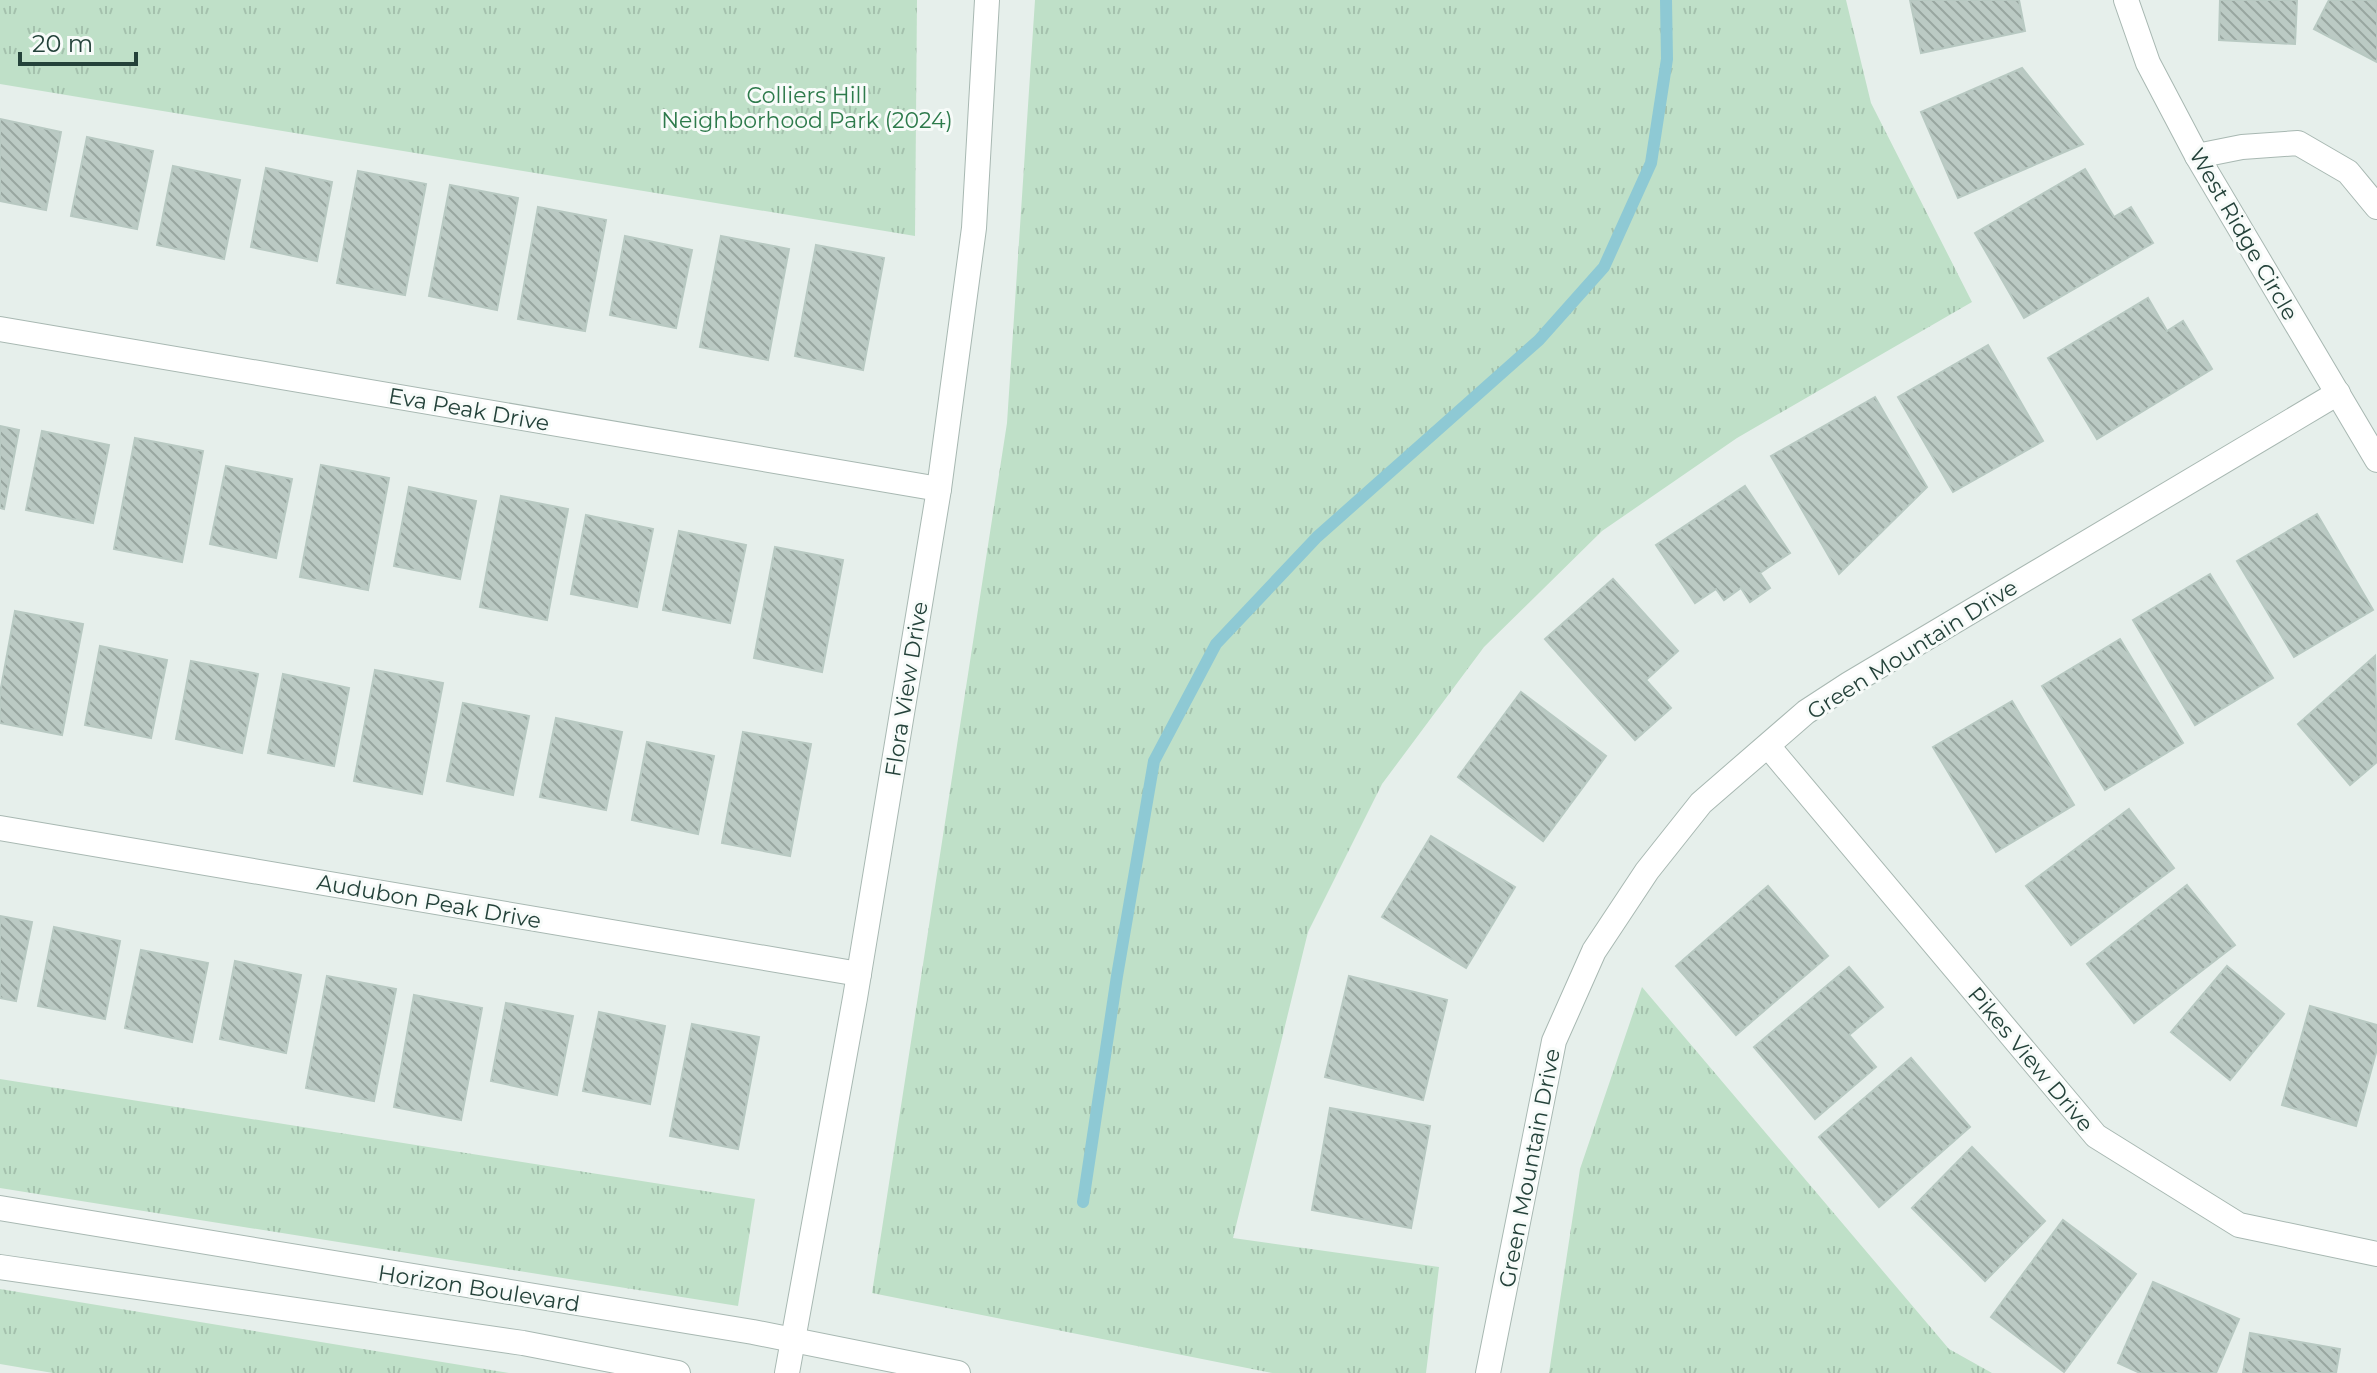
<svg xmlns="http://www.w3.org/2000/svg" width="2377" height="1373" font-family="Montserrat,sans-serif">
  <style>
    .park { fill: url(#park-tufts) }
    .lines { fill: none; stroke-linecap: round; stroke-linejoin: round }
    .stream { stroke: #8ec9d4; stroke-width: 12 }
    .building { fill: url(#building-back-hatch); stroke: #b8c9c2; stroke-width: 2 }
    .minor-casing { stroke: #a8b8b2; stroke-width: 26 }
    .minor { stroke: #fff; stroke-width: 24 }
    .labels { text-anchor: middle; stroke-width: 6; stroke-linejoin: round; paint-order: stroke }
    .park-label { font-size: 22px; fill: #2d7a4b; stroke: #f7fbf9 }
    .street-label { font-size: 22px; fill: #24423a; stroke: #f7fbf9 }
  </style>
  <defs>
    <pattern id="park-tufts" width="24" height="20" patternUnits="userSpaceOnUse" patternTransform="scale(2)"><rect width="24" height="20" fill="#bfe0c8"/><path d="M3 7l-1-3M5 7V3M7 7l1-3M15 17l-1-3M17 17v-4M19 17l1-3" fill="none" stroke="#a4c1ad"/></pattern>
    <pattern id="building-back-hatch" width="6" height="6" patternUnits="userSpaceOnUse" patternTransform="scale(2)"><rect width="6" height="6" fill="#bbcac4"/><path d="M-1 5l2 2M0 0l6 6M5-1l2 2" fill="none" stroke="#98a6a0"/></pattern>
  </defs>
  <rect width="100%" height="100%" fill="#e6efeb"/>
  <!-- park -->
  <g class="park">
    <path d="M0,0H917L915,236L0,84Z"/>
    <path d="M1035,0H1846L1871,103L1972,302L1737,438L1602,531L1484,647L1382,784L1308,932L1233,1238L1439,1267L1426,1373H1272L872,1293L1007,423Z"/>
    <path d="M1642,987L1949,1349L1992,1373H1549L1580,1169Z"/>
    <path d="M0,1079L755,1199L738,1306L0,1188Z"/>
    <path d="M0,1289L509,1373H53L0,1364Z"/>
  </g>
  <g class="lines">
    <!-- stream -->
    <path class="stream" d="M1083,1202L1117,976L1154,761L1216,644L1317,537L1539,340L1604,267L1651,163L1667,59L1666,0"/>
  </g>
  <!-- building -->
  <g class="building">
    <path d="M1910,0H2019L2025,31L1921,53Z"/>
    <path d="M2220,0H2297L2295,44L2219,40Z"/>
    <path d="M2329,0H2377V62L2314,29Z"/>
    <path d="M2022,68L2083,144L1958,198L1921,112Z"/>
    <path d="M0,119L61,132L46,210L0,201Z"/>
    <path d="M87,137L153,151L137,229L71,216Z"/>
    <path d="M173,166L240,180L224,259L157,245Z"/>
    <path d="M266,168L332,182L317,261L251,247Z"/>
    <path d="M2085,169L2114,217L2131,207L2153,243L2024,318L1975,233Z"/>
    <path d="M358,171L426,184L405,295L337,283Z"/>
    <path d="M450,185L518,198L497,310L429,296Z"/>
    <path d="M538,207L606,220L585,331L518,319Z"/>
    <path d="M625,236L692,250L676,328L610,315Z"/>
    <path d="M721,236L789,249L768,360L700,347Z"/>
    <path d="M816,245L884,258L863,370L795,356Z"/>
    <path d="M2148,298L2167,331L2183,321L2212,369L2097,439L2048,358Z"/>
    <path d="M1988,345L2043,441L1953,492L1898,397Z"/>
    <path d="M1875,397L1927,487L1839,574L1771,456Z"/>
    <path d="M0,426L19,430L4,509L0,508Z"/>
    <path d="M42,431L109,445L93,523L26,510Z"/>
    <path d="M135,438L203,451L182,562L114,549Z"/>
    <path d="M321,465L389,478L368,590L300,577Z"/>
    <path d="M226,466L292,479L276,558L210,544Z"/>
    <path d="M1745,486L1790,553L1760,573L1770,588L1750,602L1741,588L1724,600L1716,589L1695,603L1656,545Z"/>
    <path d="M409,487L476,501L460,579L394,566Z"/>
    <path d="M501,496L568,509L547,620L480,607Z"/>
    <path d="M2317,514L2373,610L2294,657L2237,561Z"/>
    <path d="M586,515L653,529L637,607L571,594Z"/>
    <path d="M679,531L746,545L730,623L663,610Z"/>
    <path d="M775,547L843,560L822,672L754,658Z"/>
    <path d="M2210,574L2273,678L2195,725L2133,620Z"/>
    <path d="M1613,579L1678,651L1646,680L1671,708L1635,740L1545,639Z"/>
    <path d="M15,611L83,624L62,735L0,723V693Z"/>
    <path d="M2120,639L2183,743L2105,790L2042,686Z"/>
    <path d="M100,646L167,660L151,738L85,725Z"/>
    <path d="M2375,656L2377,762L2350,785L2298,724Z"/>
    <path d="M191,661L258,674L242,753L176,739Z"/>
    <path d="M375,670L443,683L422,794L354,781Z"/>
    <path d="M283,674L349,688L334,766L268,753Z"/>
    <path d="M1521,692L1606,756L1543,841L1458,777Z"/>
    <path d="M2012,701L2074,805L1996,852L1933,747Z"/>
    <path d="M463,703L529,716L513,795L447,781Z"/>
    <path d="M556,718L622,732L606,810L540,797Z"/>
    <path d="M743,732L811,744L790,856L722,843Z"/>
    <path d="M647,742L714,756L698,834L632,820Z"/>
    <path d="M2129,809L2174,868L2071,945L2026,886Z"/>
    <path d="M1431,836L1515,887L1466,968L1382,917Z"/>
    <path d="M2187,885L2235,945L2134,1023L2087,964Z"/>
    <path d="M1768,886L1828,956L1736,1035L1676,966Z"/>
    <path d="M0,916L32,922L16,1001L0,998Z"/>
    <path d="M54,927L120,941L105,1019L38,1006Z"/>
    <path d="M141,950L208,963L192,1042L125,1028Z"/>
    <path d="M235,961L301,975L286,1053L220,1039Z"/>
    <path d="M2227,966L2284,1014L2230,1080L2171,1032Z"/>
    <path d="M1849,967L1883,1007L1849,1035L1876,1067L1815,1119L1754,1047Z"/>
    <path d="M327,976L396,989L374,1101L306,1088Z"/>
    <path d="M1349,976L1447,1000L1423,1100L1325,1077Z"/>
    <path d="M414,995L482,1008L461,1120L394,1107Z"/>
    <path d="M506,1003L573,1016L557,1095L491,1081Z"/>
    <path d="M2310,1006L2377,1025V1049L2356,1126L2282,1105Z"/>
    <path d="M599,1012L665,1026L650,1104L583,1091Z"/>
    <path d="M692,1024L759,1037L738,1149L670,1136Z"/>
    <path d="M1911,1058L1970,1127L1879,1207L1819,1137Z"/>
    <path d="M1330,1108L1430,1126L1411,1228L1312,1210Z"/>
    <path d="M1972,1147L2045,1221L1985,1281L1912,1208Z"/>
    <path d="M2063,1220L2136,1274L2064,1372L1991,1317Z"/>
    <path d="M2153,1282L2239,1319L2216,1373H2140L2118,1363Z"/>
    <path d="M2250,1333L2340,1349L2336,1373H2243Z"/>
  </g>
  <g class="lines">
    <!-- minor casing -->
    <g class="minor-casing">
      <g id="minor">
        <path d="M2126,0L2148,63L2197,156L2377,460"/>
        <path d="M2197,156L2242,147L2298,143L2348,172L2377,207"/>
        <path d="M0,329L939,489"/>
        <path d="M1768,746L2096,1136L2239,1225L2377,1254"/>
        <path d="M0,828L859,974"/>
        <path d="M0,1208L753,1332L958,1373"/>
        <path d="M0,1267L523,1343L678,1373"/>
        <path d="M787,1373L855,998L939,489L974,228L987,0"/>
        <path d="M1488,1373L1554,1041L1594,951L1647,871L1701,803L1806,712L1849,684L2338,393"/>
      </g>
    </g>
    <!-- minor -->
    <use href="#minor" class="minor"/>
  </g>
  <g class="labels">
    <!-- park labels -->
    <g class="park-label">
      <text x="807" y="103">Colliers Hill<tspan x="807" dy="25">Neighborhood Park (2024)</tspan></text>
    </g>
    <!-- street labels -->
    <g class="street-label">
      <text transform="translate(2244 234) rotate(60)" y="8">West Ridge Circle</text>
      <text transform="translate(469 409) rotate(10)" y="8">Eva Peak Drive</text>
      <text transform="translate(1912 649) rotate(-32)" y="8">Green Mountain Drive</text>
      <text transform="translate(906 689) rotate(-81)" y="8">Flora View Drive</text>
      <text transform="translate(429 901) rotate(10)" y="8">Audubon Peak Drive</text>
      <text transform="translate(2031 1059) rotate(50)" y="8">Pikes View Drive</text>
      <text transform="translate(1529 1168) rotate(-79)" y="8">Green Mountain Drive</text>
      <text transform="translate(479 1288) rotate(9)" y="8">Horizon Boulevard</text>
    </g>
  </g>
  <!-- scale -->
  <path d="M20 52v12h116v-12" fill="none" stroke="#24423a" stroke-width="4"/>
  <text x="32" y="52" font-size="24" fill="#24423a" stroke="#f7fbf9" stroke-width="6" paint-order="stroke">20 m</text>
</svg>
